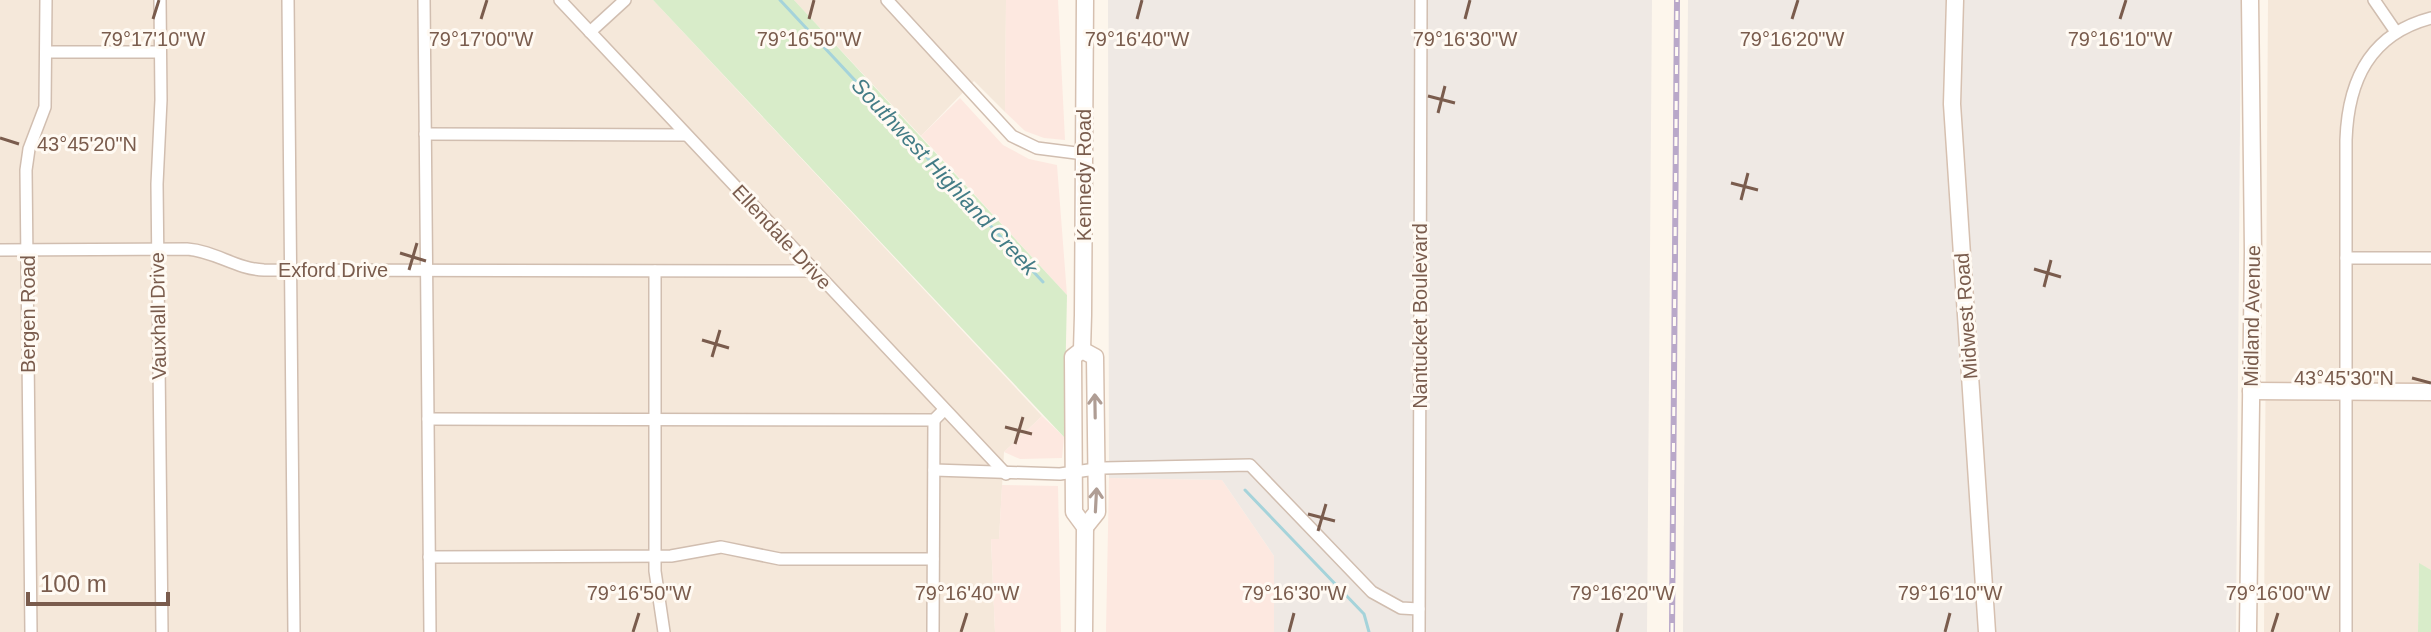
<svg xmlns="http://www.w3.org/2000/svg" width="2431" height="632" font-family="Helvetica,sans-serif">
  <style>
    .residential { fill: #f5e8da }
    .commercial { fill: #fde8e0 }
    .industrial { fill: #efe9e4 }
    .green { fill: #d8ecc9 }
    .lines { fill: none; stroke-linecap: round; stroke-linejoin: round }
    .stream { stroke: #a5d3da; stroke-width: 3 }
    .street-casing { stroke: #d1beb0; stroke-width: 14 }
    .secondary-casing { stroke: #d6c0b0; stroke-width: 19 }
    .street { stroke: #fff; stroke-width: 11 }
    .secondary { stroke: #fff; stroke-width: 16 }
    .rail-casing { stroke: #b9a8c9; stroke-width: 6 }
    .rail { stroke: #fffaf3; stroke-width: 3; stroke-dasharray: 9; stroke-linecap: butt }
    .oneway { stroke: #af9d94 }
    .ticks { fill: none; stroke: #7a5c4d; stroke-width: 3 }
    .labels { text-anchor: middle; stroke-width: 6; stroke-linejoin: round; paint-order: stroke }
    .street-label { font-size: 20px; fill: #7a5c4d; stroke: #fffaf3 }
    .water-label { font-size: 22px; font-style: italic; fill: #437c86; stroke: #fffaf3 }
    .ticks-label { font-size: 20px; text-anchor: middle; fill: #7a5c4d; stroke: #fffaf3; stroke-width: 6; stroke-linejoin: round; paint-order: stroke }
  </style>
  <rect width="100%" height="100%" fill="#fdf6ec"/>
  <!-- residential -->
  <g class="residential">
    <path d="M0,0H653L1042,416L1004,452L999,540H991L995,632H0Z"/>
    <path d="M794,0H1006L1005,112L974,81L921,136Z"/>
    <path d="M2268,0H2431V570L2419,564L2418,632H2264Z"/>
  </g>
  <!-- commercial -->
  <g class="commercial">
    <path d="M1006,0H1058L1065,140L1044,138L1025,131L1005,112Z"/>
    <path d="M960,98L1003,145L1029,159L1057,165L1067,295L921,136Z"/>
    <path d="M1042,416L1064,437L1062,458L1020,459L1004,452Z"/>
    <path d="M1109,478L1222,480L1274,556V632H1106Z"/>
    <path d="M1002,485L1058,486L1061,632H995L991,539H999Z"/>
  </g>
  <!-- industrial -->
  <g class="industrial">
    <path d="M1108,0H1652L1647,632H1274V556L1222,480L1109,478Z"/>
    <path d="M1688,0H2241L2236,632H1683Z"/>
  </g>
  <!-- green -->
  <g class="green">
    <path d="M653,0H794L1067,295L1064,437Z"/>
    <path d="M2419,563L2431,570V632H2418Z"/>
  </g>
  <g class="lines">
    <!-- stream -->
    <g class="stream">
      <path d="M780,0L1043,282"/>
      <path d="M1245,490L1364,614L1369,632"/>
    </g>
    <!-- street casing -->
    <g class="street-casing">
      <g id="street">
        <path d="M160,0L161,100L157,184L162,632"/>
        <path d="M288,0L294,632"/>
        <path d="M424,0L430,632"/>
        <path d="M560,0L1006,474"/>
        <path d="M887,0L1012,136L1037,148L1084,154"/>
        <path d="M2374,0L2396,32"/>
        <path d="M590,32L625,0"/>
        <path d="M46,52H160"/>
        <path d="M425,134L685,135"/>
        <path d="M0,250L187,249C215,251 236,269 264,270L815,271"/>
        <path d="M2346,258H2431"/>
        <path d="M655,271V571L664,632"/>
        <path d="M428,419L934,420L944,410"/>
        <path d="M934,470L1060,474L1103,468L1250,465L1372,592L1401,608L1419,609"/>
        <path d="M429,557L671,556L721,547L780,559H933"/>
        <path d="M31,632L26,170L29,149L45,107L46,0"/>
        <path d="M933,632L934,420"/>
        <path d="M1419,632L1421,0"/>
        <path d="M2346,632V140C2348,80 2370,34 2431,18"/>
      </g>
    </g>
    <!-- secondary casing -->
    <g class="secondary-casing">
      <g id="secondary">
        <path d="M1955,0L1952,104L1987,632"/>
        <path d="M1082,350L1095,357L1097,512L1085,527"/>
        <path d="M2251,391L2431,392"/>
        <path d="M1084,632L1085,527L1074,512L1073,357L1082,350L1083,315L1085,0"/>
        <path d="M2248,632L2253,252L2250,0"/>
      </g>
    </g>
    <!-- street -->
    <use href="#street" class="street"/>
    <!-- secondary -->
    <use href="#secondary" class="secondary"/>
    <!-- rail casing -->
    <g class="rail-casing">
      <path id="rail" d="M1672,632L1677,0"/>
    </g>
    <!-- rail -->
    <use href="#rail" class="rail"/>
  </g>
  <!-- one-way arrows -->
  <defs><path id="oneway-shaft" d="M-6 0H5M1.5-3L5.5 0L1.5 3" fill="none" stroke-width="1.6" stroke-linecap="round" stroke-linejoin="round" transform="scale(2)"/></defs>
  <g class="oneway">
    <use href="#oneway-shaft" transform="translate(1095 406) rotate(-91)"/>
    <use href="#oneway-shaft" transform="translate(1096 500) rotate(-87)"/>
  </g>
  <!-- ticks -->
  <path class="ticks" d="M153,19L159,0M481,19L487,0M809,19L814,0M1137,19L1142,0M1465,19L1470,0M1792,19L1798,0M2120,19L2126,0M1428,96L1455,103M1438,113L1445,86M0,138L19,144M1731,183L1758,190M1741,200L1748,173M400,253L426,261M2034,269L2061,277M409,270L417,243M2044,287L2051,260M702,340L729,348M712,357L720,330M2412,378L2431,383M1005,427L1032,434M1015,444L1023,417M1308,514L1335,521M1318,531L1326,504M633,632L639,613M961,632L967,613M1289,632L1294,613M1617,632L1622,613M1945,632L1950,613M2272,632L2278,613"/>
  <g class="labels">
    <!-- street labels -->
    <g class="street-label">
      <text transform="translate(1084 175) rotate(-90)" y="7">Kennedy Road</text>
      <text transform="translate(782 237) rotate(47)" y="7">Ellendale Drive</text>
      <text x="333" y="277">Exford Drive</text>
      <text transform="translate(28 314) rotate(-90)" y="7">Bergen Road</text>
      <text transform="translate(158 316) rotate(-91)" y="7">Vauxhall Drive</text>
      <text transform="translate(1420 316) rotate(-90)" y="7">Nantucket Boulevard</text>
      <text transform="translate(1966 316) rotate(-94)" y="7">Midwest Road</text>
      <text transform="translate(2252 316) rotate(-89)" y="7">Midland Avenue</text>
    </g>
    <!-- water labels -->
    <g class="water-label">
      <text transform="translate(945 176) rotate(47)" y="8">Southwest Highland Creek</text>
    </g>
  </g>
  <g class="ticks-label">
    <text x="153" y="46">79°17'10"W</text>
    <text x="481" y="46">79°17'00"W</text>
    <text x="809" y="46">79°16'50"W</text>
    <text x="1137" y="46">79°16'40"W</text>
    <text x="1465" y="46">79°16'30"W</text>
    <text x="1792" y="46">79°16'20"W</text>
    <text x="2120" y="46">79°16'10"W</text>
    <text x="87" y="151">43°45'20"N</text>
    <text x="2344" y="385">43°45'30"N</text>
    <text x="639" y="600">79°16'50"W</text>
    <text x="967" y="600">79°16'40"W</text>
    <text x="1294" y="600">79°16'30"W</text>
    <text x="1622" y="600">79°16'20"W</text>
    <text x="1950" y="600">79°16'10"W</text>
    <text x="2278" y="600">79°16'00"W</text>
  </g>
  <!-- scale -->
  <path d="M28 592v12h140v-12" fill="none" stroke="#7a5c4d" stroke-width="4"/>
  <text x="40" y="592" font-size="24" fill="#7a5c4d" stroke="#fffaf3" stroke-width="6" paint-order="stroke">100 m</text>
</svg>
